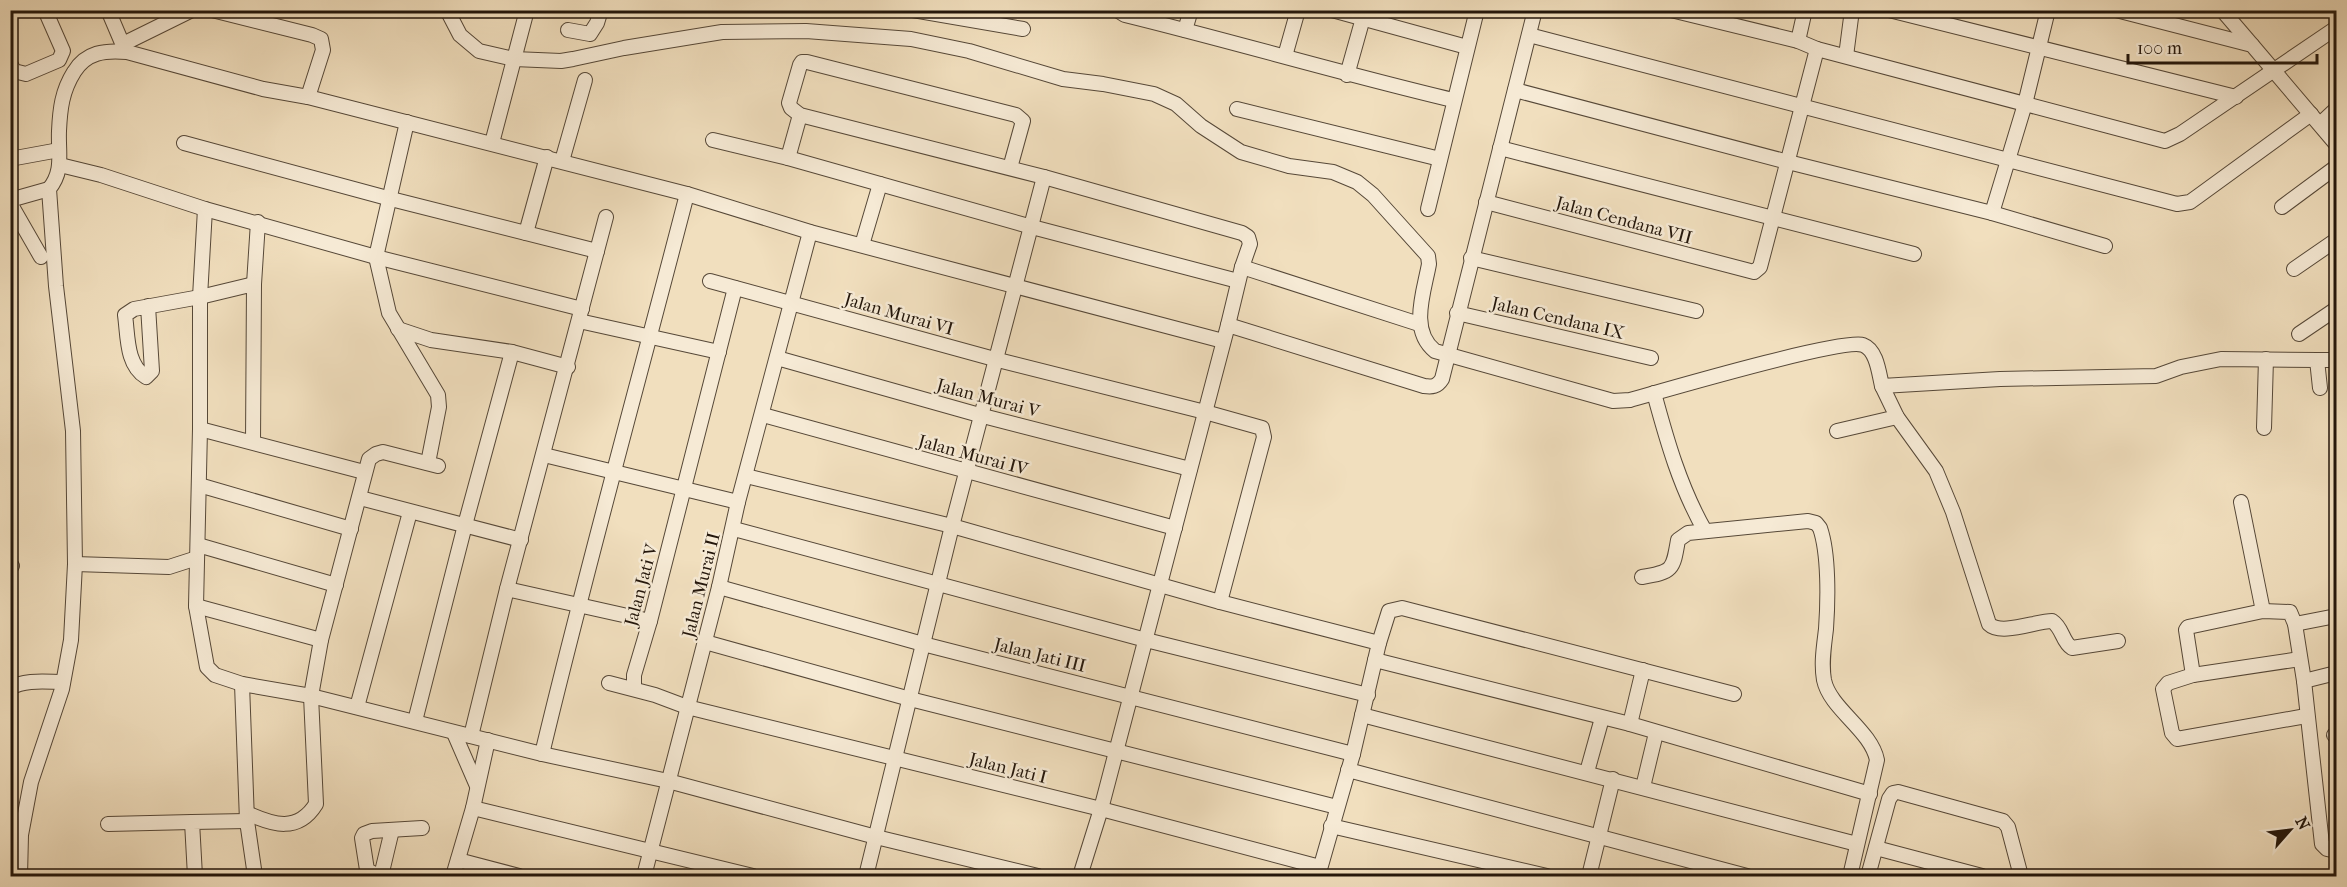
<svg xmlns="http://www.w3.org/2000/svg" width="2347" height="887" font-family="'IM FELL French Canon',serif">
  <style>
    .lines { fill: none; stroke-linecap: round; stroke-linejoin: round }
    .minor-casing { stroke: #564838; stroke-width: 16 }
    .minor { stroke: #f6ead5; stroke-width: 14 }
    .labels { text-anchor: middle; stroke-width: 5; stroke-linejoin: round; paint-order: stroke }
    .street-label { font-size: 18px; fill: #23160b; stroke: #f6ead5 }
  </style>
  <rect width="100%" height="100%" fill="#f1dfbe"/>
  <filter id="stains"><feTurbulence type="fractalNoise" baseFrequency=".00333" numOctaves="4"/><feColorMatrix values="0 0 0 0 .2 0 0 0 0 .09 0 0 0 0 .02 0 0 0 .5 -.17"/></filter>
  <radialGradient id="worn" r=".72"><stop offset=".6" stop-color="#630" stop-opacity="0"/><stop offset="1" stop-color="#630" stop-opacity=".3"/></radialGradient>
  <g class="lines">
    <!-- minor casing -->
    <g class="minor-casing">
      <g id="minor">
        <path d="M108,10L125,50"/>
        <path d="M212,10L312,35L321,39L323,50L308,97"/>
        <path d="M447,10L460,35L479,51L514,59L561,61L573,59L624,48L722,32L806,31L911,39L969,51L1063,79L1103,84L1154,94L1176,104L1201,126L1241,152L1289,166L1333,172L1357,182L1373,195L1428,256L1429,264C1424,292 1409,330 1435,351L1613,401L1630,400C1662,391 1843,338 1863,345C1877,350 1879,374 1882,386L2000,379L2156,376L2181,367L2221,359L2317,360L2320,388"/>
        <path d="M913,10L1023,29"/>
        <path d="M1117,10L1125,15C1235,42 1343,74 1453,100"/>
        <path d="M1332,10L1467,47"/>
        <path d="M1671,10L1798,41L1817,49L2165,141L2180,134L2336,28"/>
        <path d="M1889,10L2236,97"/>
        <path d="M2116,10L2252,45L2336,144"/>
        <path d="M2222,10L2252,45"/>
        <path d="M568,30L590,34L597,23L601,10"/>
        <path d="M1185,30L1191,10"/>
        <path d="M1529,35L2177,204L2190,202L2197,197L2311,114"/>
        <path d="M1798,41L1805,10"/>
        <path d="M123,44L192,10"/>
        <path d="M1285,56L1298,10"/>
        <path d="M1846,56L1852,10"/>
        <path d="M10,63L14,71L26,74L59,60L63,51L45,10"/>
        <path d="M1347,75L1363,18"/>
        <path d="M1515,90L1788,162L1992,213L2105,246"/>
        <path d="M1237,109L1440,159"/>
        <path d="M407,122L376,257L389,313L438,395L439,407L428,463"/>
        <path d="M2320,124L2336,109"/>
        <path d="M713,140L788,158L1032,227L1238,281"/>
        <path d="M184,143L391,199L597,251"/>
        <path d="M492,143L527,10"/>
        <path d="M1500,148L1914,254"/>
        <path d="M788,158L800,115"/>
        <path d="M10,159L59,150"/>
        <path d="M562,161L585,80"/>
        <path d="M60,165L101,175L205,209L376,257L582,309"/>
        <path d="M1010,168L1023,121L1016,115L807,62H802L800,65L789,103L791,108L800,115L1044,177L1242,233L1248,237L1250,244L1242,267L1228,325"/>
        <path d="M10,200L49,189"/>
        <path d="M1486,202L1754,272L1760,267L1817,49"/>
        <path d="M10,203L41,257"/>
        <path d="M2282,207L2336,167"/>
        <path d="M205,209L200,297V429L196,606L207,667L215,675L242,684L311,696L542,754L668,781L876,837L1038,876"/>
        <path d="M1428,209L1477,10"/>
        <path d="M1992,213L2025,104L2048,10"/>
        <path d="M526,233L547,157"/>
        <path d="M862,245L880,184"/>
        <path d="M1471,258L1696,311"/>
        <path d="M1242,267L1419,324"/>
        <path d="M2294,269L2336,240"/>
        <path d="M710,281L998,360L1205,412L1262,428L1264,437L1220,602"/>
        <path d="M254,284L258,222"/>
        <path d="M148,306L152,371L146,377C126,365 128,336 125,315L134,309L200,297L254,284L253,442"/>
        <path d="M1457,313L1651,358"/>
        <path d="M579,321L719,352"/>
        <path d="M398,329L431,340L512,352L568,367"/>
        <path d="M2299,334L2336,309"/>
        <path d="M777,358L983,416L1190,469"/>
        <path d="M2317,360H2336"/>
        <path d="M1882,386L1897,417L1936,471L1953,512L1989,624C2001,636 2036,621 2052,621C2063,628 2062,642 2072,648L2118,641"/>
        <path d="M1654,393C1667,441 1680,487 1705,531"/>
        <path d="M763,415L1175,528"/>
        <path d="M2264,428L2266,359"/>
        <path d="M200,429L364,472"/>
        <path d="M1837,431L1897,417"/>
        <path d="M544,455L738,502"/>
        <path d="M746,476L952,526L1220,602L1379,643L1353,754L1318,876"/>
        <path d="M199,485L351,529"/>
        <path d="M360,498L521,540"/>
        <path d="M2241,502L2263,611"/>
        <path d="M734,529L1146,640L1368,695"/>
        <path d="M198,545L336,585"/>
        <path d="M10,563L12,566"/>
        <path d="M75,564L169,567L197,558"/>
        <path d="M1642,577C1673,572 1673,570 1678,540L1688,533L1808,521L1816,523L1820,528C1829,554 1828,601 1826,629C1824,646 1821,663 1824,680C1830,709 1871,730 1877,760L1850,876"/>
        <path d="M719,587L923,644L1353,754"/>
        <path d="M507,589L650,621"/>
        <path d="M196,606L321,640"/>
        <path d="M2295,624L2336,616"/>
        <path d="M705,642L910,699L1337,807"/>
        <path d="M1379,643L1389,611L1402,608L1734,694"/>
        <path d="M2300,659L2193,675L2168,683L2163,689L2172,733L2177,739L2306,716"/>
        <path d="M1375,660L1630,724L1870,794"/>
        <path d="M2193,675L2186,630L2188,627L2263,611L2290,612L2295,624L2304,681L2322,844L2327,849L2336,851"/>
        <path d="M2304,681L2336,673"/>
        <path d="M609,683L655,695L687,707L1101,809L1320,867"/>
        <path d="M242,684L247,821L255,876"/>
        <path d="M10,688C25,679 47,682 63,682"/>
        <path d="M634,688V675L650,621L735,288"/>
        <path d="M357,707L410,512"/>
        <path d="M1362,715L1857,844"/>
        <path d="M415,721L465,525L512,352"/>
        <path d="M1630,724L1643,670"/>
        <path d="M454,733L477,786"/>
        <path d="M2334,735L2336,734"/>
        <path d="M471,736L507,589L606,217"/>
        <path d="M542,754C587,566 639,380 687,194"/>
        <path d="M1348,770L1747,876"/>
        <path d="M1587,772L1602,718"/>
        <path d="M1643,787L1656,733"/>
        <path d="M473,808L753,876"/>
        <path d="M247,813C273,825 298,833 316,804L311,696L321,640L369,459L376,454L383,452L438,466"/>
        <path d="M108,824L192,822"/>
        <path d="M1331,826L1547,876"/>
        <path d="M1876,848L1982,876"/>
        <path d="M458,860L519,876"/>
        <path d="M20,876L21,835L31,782L62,689L71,640L75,564L73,431L56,286L49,189C64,171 58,153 59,131C60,109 62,91 74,72C86,52 105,50 127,52L263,89L308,97L687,194L810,232L1223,341"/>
        <path d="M195,876L192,822L247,821"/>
        <path d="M378,876L367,870L362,838L364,834L372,831L422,828"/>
        <path d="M381,876L392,830"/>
        <path d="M453,876L473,808L488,740"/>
        <path d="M644,876L719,587L738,502L810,232"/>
        <path d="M866,876L952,526L1044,177"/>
        <path d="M1080,876L1101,809L1228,325L1424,386C1432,387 1437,387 1442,379L1535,10"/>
        <path d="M1589,876L1613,779"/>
        <path d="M1868,876L1889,799L1893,793L1898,792L2003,821L2008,827L2021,876"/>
      </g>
    </g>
    <!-- minor -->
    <use href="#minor" class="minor"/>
  </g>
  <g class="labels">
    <!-- street labels -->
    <g class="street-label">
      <text transform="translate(1624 220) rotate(15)" y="6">Jalan Cendana VII</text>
      <text transform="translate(899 314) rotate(16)" y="6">Jalan Murai VI</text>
      <text transform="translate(1558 318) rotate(13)" y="6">Jalan Cendana IX</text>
      <text transform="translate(988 398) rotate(15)" y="6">Jalan Murai V</text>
      <text transform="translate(973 455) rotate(15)" y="6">Jalan Murai IV</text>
      <text transform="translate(641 585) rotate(-75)" y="6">Jalan Jati V</text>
      <text transform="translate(701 585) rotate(-76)" y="6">Jalan Murai II</text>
      <text transform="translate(1040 655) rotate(14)" y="6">Jalan Jati III</text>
      <text transform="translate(1008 768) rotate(14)" y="6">Jalan Jati I</text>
    </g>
  </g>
  <!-- margin -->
  <rect width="2347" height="887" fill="none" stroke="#f1dfbe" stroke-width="36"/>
  <rect x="12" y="12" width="2323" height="863" fill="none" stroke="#23160b" stroke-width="3"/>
  <rect x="18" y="18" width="2311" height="851" fill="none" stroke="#23160b" stroke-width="1.5"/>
  <!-- north arrow -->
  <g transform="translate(2290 830) rotate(62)" stroke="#f6ead5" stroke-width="4.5" paint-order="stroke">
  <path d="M0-4.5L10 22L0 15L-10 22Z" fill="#23160b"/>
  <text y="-9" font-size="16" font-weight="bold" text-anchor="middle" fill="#23160b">N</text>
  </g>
  <!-- scale -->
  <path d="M2128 54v9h189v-9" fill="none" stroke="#23160b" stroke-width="3"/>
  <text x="2137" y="54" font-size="18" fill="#23160b" stroke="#f6ead5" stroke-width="4.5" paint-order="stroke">100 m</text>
  <rect width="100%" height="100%" filter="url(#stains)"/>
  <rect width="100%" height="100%" fill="url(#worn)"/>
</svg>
